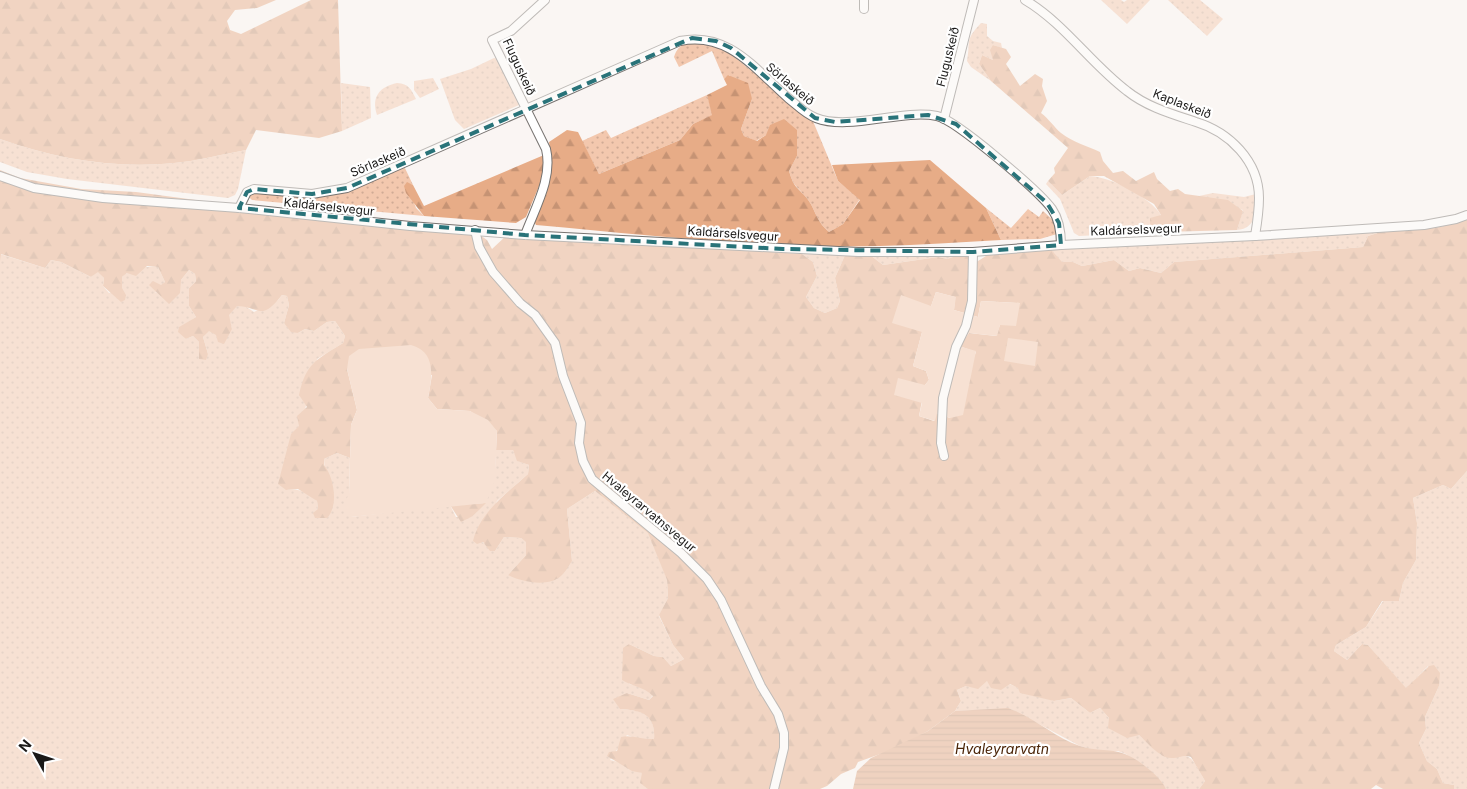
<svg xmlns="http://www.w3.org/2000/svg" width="1467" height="789" font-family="Inter,sans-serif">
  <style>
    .grass { fill: url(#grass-dots) }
    .forest { fill: url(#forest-firs); fill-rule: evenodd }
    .garden { fill: #f3c8ae }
    .water { fill: url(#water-rules) }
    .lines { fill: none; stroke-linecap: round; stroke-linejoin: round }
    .minor-casing { stroke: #777370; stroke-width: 10 }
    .minor { stroke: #fff; stroke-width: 8 }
    .marked { fill: none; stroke: #297379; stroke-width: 4; stroke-dasharray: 10 6; stroke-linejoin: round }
    .labels { text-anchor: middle; stroke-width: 4.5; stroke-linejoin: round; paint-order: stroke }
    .street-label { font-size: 12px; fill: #1a1918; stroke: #fff }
    .water-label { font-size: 14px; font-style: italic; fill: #4a2407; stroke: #fff }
  </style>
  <defs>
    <pattern id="grass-dots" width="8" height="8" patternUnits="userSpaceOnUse" patternTransform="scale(1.25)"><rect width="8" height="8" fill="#f3c8ae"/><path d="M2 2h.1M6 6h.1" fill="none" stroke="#d0ab95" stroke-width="1.8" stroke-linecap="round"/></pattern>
    <pattern id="forest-firs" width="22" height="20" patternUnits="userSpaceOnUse" patternTransform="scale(1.25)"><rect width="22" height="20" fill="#e7ac87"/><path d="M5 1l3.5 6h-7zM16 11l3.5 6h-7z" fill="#c69374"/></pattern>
    <pattern id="water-rules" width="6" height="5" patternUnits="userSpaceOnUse" patternTransform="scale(1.25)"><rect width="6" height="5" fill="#e2a783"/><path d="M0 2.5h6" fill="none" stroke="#c18f70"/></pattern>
  </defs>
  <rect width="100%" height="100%" fill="#faf5f3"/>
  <!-- grass -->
  <g class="grass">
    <path d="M1101,0H1121L1124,2L1127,0H1150L1127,24Z"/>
    <path d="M1168,0H1200L1223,19L1207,36Z"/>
    <path d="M981,23L987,24V36L993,41L1001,43L1002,48L993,45V60L982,55L979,64L991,81L971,67L967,61C971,41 964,41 981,23Z"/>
    <path d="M704,42L721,46L783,96L810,114L838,181L860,199L843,224L829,232C814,219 816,208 805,196C795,184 794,187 789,171L797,156L766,135L756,141L744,136L741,129L752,99L729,75L724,79L712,51L679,67L674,57C679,41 690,43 704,42Z"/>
    <path d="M494,58L502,60L520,100L519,105L464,129L455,120L440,79L471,69Z"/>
    <path d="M433,78L439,89L420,98L414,90V81Z"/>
    <path d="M341,83L370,87L371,118L342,131Z"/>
    <path d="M397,83C409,84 411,89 416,99L377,115C371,96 380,87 397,83Z"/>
    <path d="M707,95L713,115L693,124L680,140L599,174L582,141L606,130L611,138Z"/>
    <path d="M0,139C56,159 115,169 174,163C198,161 223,154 246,150L238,189L235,195L228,198L67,179L27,172L0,162Z"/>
    <path d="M404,166L413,185L407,183L416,208L424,216L252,200L249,197L250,194L255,190L317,193L336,191Z"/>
    <path d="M1090,176C1111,177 1150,197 1161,215L1150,225L1162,232L1079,236L1074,233L1060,199L1046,184L1048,181L1062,195Z"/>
    <path d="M1213,193L1244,197L1256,194C1256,209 1257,229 1237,230L1243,210L1199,196Z"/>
    <path d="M986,208L1011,228L1028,209L1039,217L1043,211L1054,221L1057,234L1040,239L1001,240Z"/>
    <path d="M1387,230L1368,236L1363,247L1174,262L1161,273L1140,268L1129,271L1114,260L1082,266L1073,262H1061L1048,246Z"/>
    <path d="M954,252L953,257L947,259L938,257L883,265L870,255Z"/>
    <path d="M0,254L45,268L51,260L61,262L91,277L98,271L104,278L103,286L109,293L122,288V277C131,268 146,266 158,267L165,282L155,293L181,280L189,270L195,274L196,281L189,288V306L196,317L180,327L186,339L193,336L199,342V359L208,354L203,337L209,330L216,334L232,329L228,315L236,306H245L254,312L278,300L282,295L287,296L289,305L284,323L298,333L305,329L314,331L327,322L335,321L345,336L343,343L317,359L286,490C299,488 307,492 317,501L318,509L327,518L324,459L337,453L350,458L349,495L351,517L450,505L456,517L473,516C494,494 495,479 496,450H513L518,461L529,465L528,474L497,501L482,542L495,551L504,537L521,538L527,542L526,555L508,575L572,561L567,509L595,491L649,533L667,579L668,598L659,616L673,645L684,659L671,666L663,657L654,656L629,644V684L644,687L653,695L649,700L627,693L620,709C641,710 656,714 654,739L640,740L627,735L610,760C622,762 630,770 643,773L648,789H0Z"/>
    <path d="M802,254L845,255L835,278L840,301L837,308L825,313L814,308L806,297L817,276L813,262Z"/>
    <path d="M1467,471V789H1454V785L1443,783L1437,769L1427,761L1419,743L1426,729L1425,717L1439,686L1428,666L1406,689L1368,645L1362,644L1347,660L1334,651L1336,645L1366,627L1383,601H1399L1403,583L1416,560L1417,523L1413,498L1443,485L1451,489Z"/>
    <path d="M987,681L1009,684L1054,701L1071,698L1090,713L1100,708L1109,718L1139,735L1161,755C1193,754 1189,753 1205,781L1199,789H1166L1154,775L1126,754L1118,751H1098L1080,746L1011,709L955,711L961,701L957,690L966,686Z"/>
  </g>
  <!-- forest -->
  <g class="forest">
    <path d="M0,0H276L257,8L235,10L227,21L230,30L241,34L311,0H338L342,131L319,138L256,130L246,150C223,154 198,161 174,163C115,169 56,159 0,139Z"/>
    <path d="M993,45L1006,49L1011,57L1006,64L1020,86L1035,74L1043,79L1042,86L1047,101L1041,113C1049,119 1054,127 1061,133C1073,142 1087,146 1100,152L1103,161L1113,173L1123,171L1136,181L1154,172L1157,179L1170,191L1178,189L1185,194L1228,200L1243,211L1237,230L1162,232L1150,225V218L1161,215L1154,204L1104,176H1090L1062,195L1048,181L1055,173L1054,168L1068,148L991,81L979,64L982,55L993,60L990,50Z"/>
    <path d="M728,75L748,83L752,99L741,129L744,136L757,141L766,135L770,125L784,119L797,130V156L789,171C794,187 795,185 805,196C816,208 814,219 829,232L843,224L860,200L838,181L832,165L930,160L986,208L1001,240C960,242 920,245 880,246C765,249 649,235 536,225L533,219C546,194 554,171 549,142L567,130L578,132L599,174L680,140L693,124L712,115L707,95L727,85L724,79Z"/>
    <path d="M544,155L545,172L526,217L516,223L424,216L406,193L404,186L407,182L413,185L424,206Z"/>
    <path d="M0,170L20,178L81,189L136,192L233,205L470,228L487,240L492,249L507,235L802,254L813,262L817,276L806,297L814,308L825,313L837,308L840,301L835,278L845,255H870L883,265L938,257L947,259L953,257L954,252L968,255L970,266L994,251L1048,246L1062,262H1073L1082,266L1114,260L1129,271L1140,268L1161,273L1174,262L1363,247L1368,236L1387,230L1440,227L1467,219V471L1451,489L1443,485L1413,498L1417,523L1416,560L1403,583L1399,601H1382L1366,627L1336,645L1334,651L1347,660L1362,644L1368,645L1406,688L1429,666L1434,665L1440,673L1439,686L1425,717L1426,729L1419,743L1427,761L1437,769L1443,783L1454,785V789H1383L1376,785L1371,789H1199L1205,781L1191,757C1183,754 1180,758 1172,758C1160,759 1147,742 1139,735L1127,738L1108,728L1109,718L1100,708L1090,713L1071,698L1054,701L1020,693L1018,688L1010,684L1001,690L991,688L987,681L978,689L966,686L957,690L961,701L955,711L928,731L894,749L858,762L855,768L841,774L827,786L820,789H648L640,783L642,773L632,771L607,756L609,752L617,751L621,737C631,734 643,740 654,739C656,714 640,710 620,709L613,699L627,693L649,700L653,696C643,686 633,687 622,680L623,648L629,644L654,656L663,657L671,666L684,659L673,645L659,615L668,598L667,580L648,533L595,491L567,509L572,561C569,565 566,571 562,575C549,588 522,582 508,575L526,555V542L521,538L504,537L495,551H490L483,542L477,544L473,541C480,512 507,493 528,474L529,465L517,461L513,450H496L497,431L470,411L437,409L428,398L432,375L347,369L357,410L351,425L350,458L337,453L324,459V465C334,477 339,506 327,518H315L313,513L318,509L317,501L298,489L286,490L278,484L291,434L299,426L297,416L307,407L299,395C306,363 316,360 343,343L345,336L335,321L327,322L314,331L305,329L298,333L291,332L284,323L289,305L287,296L282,295C261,322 260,307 237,306L229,315L232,329L224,344L218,342L216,335L209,331L203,337L208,354L206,360L199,359V342L193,336L186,339L178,332L179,327L196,317L189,306V288L196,281L195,274L189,270L181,280L180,293L169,304L149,285L153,281L161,285L165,282L158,267L147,266L136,276L127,273L122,277V288L126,295L125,300L121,302L103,286L104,278L98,272L91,277L61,262L51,260L45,268L1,254L0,261ZM936,292L955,297L954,310L978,317L981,301L1020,303L1000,325L996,336L969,333L962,342V347L976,352L950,418L936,413L934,421L919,416L925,385L929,380L926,371L913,366L922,332Z"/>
    <path d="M486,503L473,516L461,522L450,505Z"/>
  </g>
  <!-- garden -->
  <g class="garden">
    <path d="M936,292L956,297L954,310L978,317L981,301L1020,303L1016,326L1000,325L997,336L969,333L962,342V347L976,351L963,415L950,418L937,413L935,421L919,416L922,403L894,395L898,378L925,385L929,380L926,371L913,366L922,332L892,323L901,295L931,306Z"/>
    <path d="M1008,338L1038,342L1035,366L1004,361Z"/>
    <path d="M411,345C437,352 432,378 428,398L437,409L470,411L488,420L497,431L495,480L486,503L351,517L345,513V502L349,494L351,425L357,410L347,369L349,356L359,349Z"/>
  </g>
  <!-- water -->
  <path class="water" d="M1008,708C1034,717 1054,737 1080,746C1094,751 1114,749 1125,754C1138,759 1160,776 1166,789H853L857,771L871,758L928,731L955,711Z"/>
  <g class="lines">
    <!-- minor casing -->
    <g class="minor-casing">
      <g id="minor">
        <path d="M1025,0C1064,23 1091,64 1127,91C1147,107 1172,114 1196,122C1229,132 1259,161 1259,198C1259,211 1257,224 1255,236"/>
        <path d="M864,9V0"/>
        <path d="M944,119L974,0"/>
        <path d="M0,176L34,188L103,198L239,208L410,226L525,235L858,252H973L1061,245L1255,236L1424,225L1456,219L1467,215"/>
        <path d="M239,208L247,192L254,189L312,194L347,188L680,41C728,31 755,69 788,98C797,105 805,114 816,118C849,131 901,109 937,116C956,120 1039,191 1052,209C1059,219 1061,232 1061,245"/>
        <path d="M475,230L479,247L493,272L520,303L535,315L555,343L563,376L581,423L579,443L583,461L592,479L681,553L707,579L721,600L761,686L778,714L784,733V748L774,789"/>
        <path d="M525,235C535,208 553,178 546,149L492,40L511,31L545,0"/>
        <path d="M944,456L941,443L943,398L956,347L966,326L972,301L973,252"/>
      </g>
    </g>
    <!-- minor -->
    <use href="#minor" class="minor"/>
  </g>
  <!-- marked area -->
  <path d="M0 0H1467V789H0ZM692,38L716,41L731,48L815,118L835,122L928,115L956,124L1047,203L1059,223L1061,245L973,252L783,249L525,235L239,208L247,192L254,189L312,194L347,188Z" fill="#faf5f3" fill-opacity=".55" fill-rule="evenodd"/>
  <path class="marked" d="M692,38L716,41L731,48L815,118L835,122L928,115L956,124L1047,203L1059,223L1061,245L973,252L783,249L525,235L239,208L247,192L254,189L312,194L347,188Z"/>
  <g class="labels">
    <!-- street labels -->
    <g class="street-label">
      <text transform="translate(948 57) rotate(-76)" y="4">Fluguskeið</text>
      <text transform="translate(519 67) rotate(65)" y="4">Fluguskeið</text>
      <text transform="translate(790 84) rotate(40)" y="4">Sörlaskeið</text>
      <text transform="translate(1182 104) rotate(21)" y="4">Kaplaskeið</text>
      <text transform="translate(378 162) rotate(-23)" y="4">Sörlaskeið</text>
      <text transform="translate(329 207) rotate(6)" y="4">Kaldárselsvegur</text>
      <text transform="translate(1136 230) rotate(-2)" y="4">Kaldárselsvegur</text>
      <text transform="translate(733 234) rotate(4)" y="4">Kaldárselsvegur</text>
      <text transform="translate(649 512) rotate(40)" y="4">Hvaleyrarvatnsvegur</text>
    </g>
    <!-- water labels -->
    <g class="water-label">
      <text x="1002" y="754">Hvaleyrarvatn</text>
    </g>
  </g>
  <!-- north arrow -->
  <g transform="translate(35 754) rotate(310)" stroke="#ffffff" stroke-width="4" paint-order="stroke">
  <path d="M0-4L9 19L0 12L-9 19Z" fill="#1a1918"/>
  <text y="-8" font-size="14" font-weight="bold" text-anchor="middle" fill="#1a1918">N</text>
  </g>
</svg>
